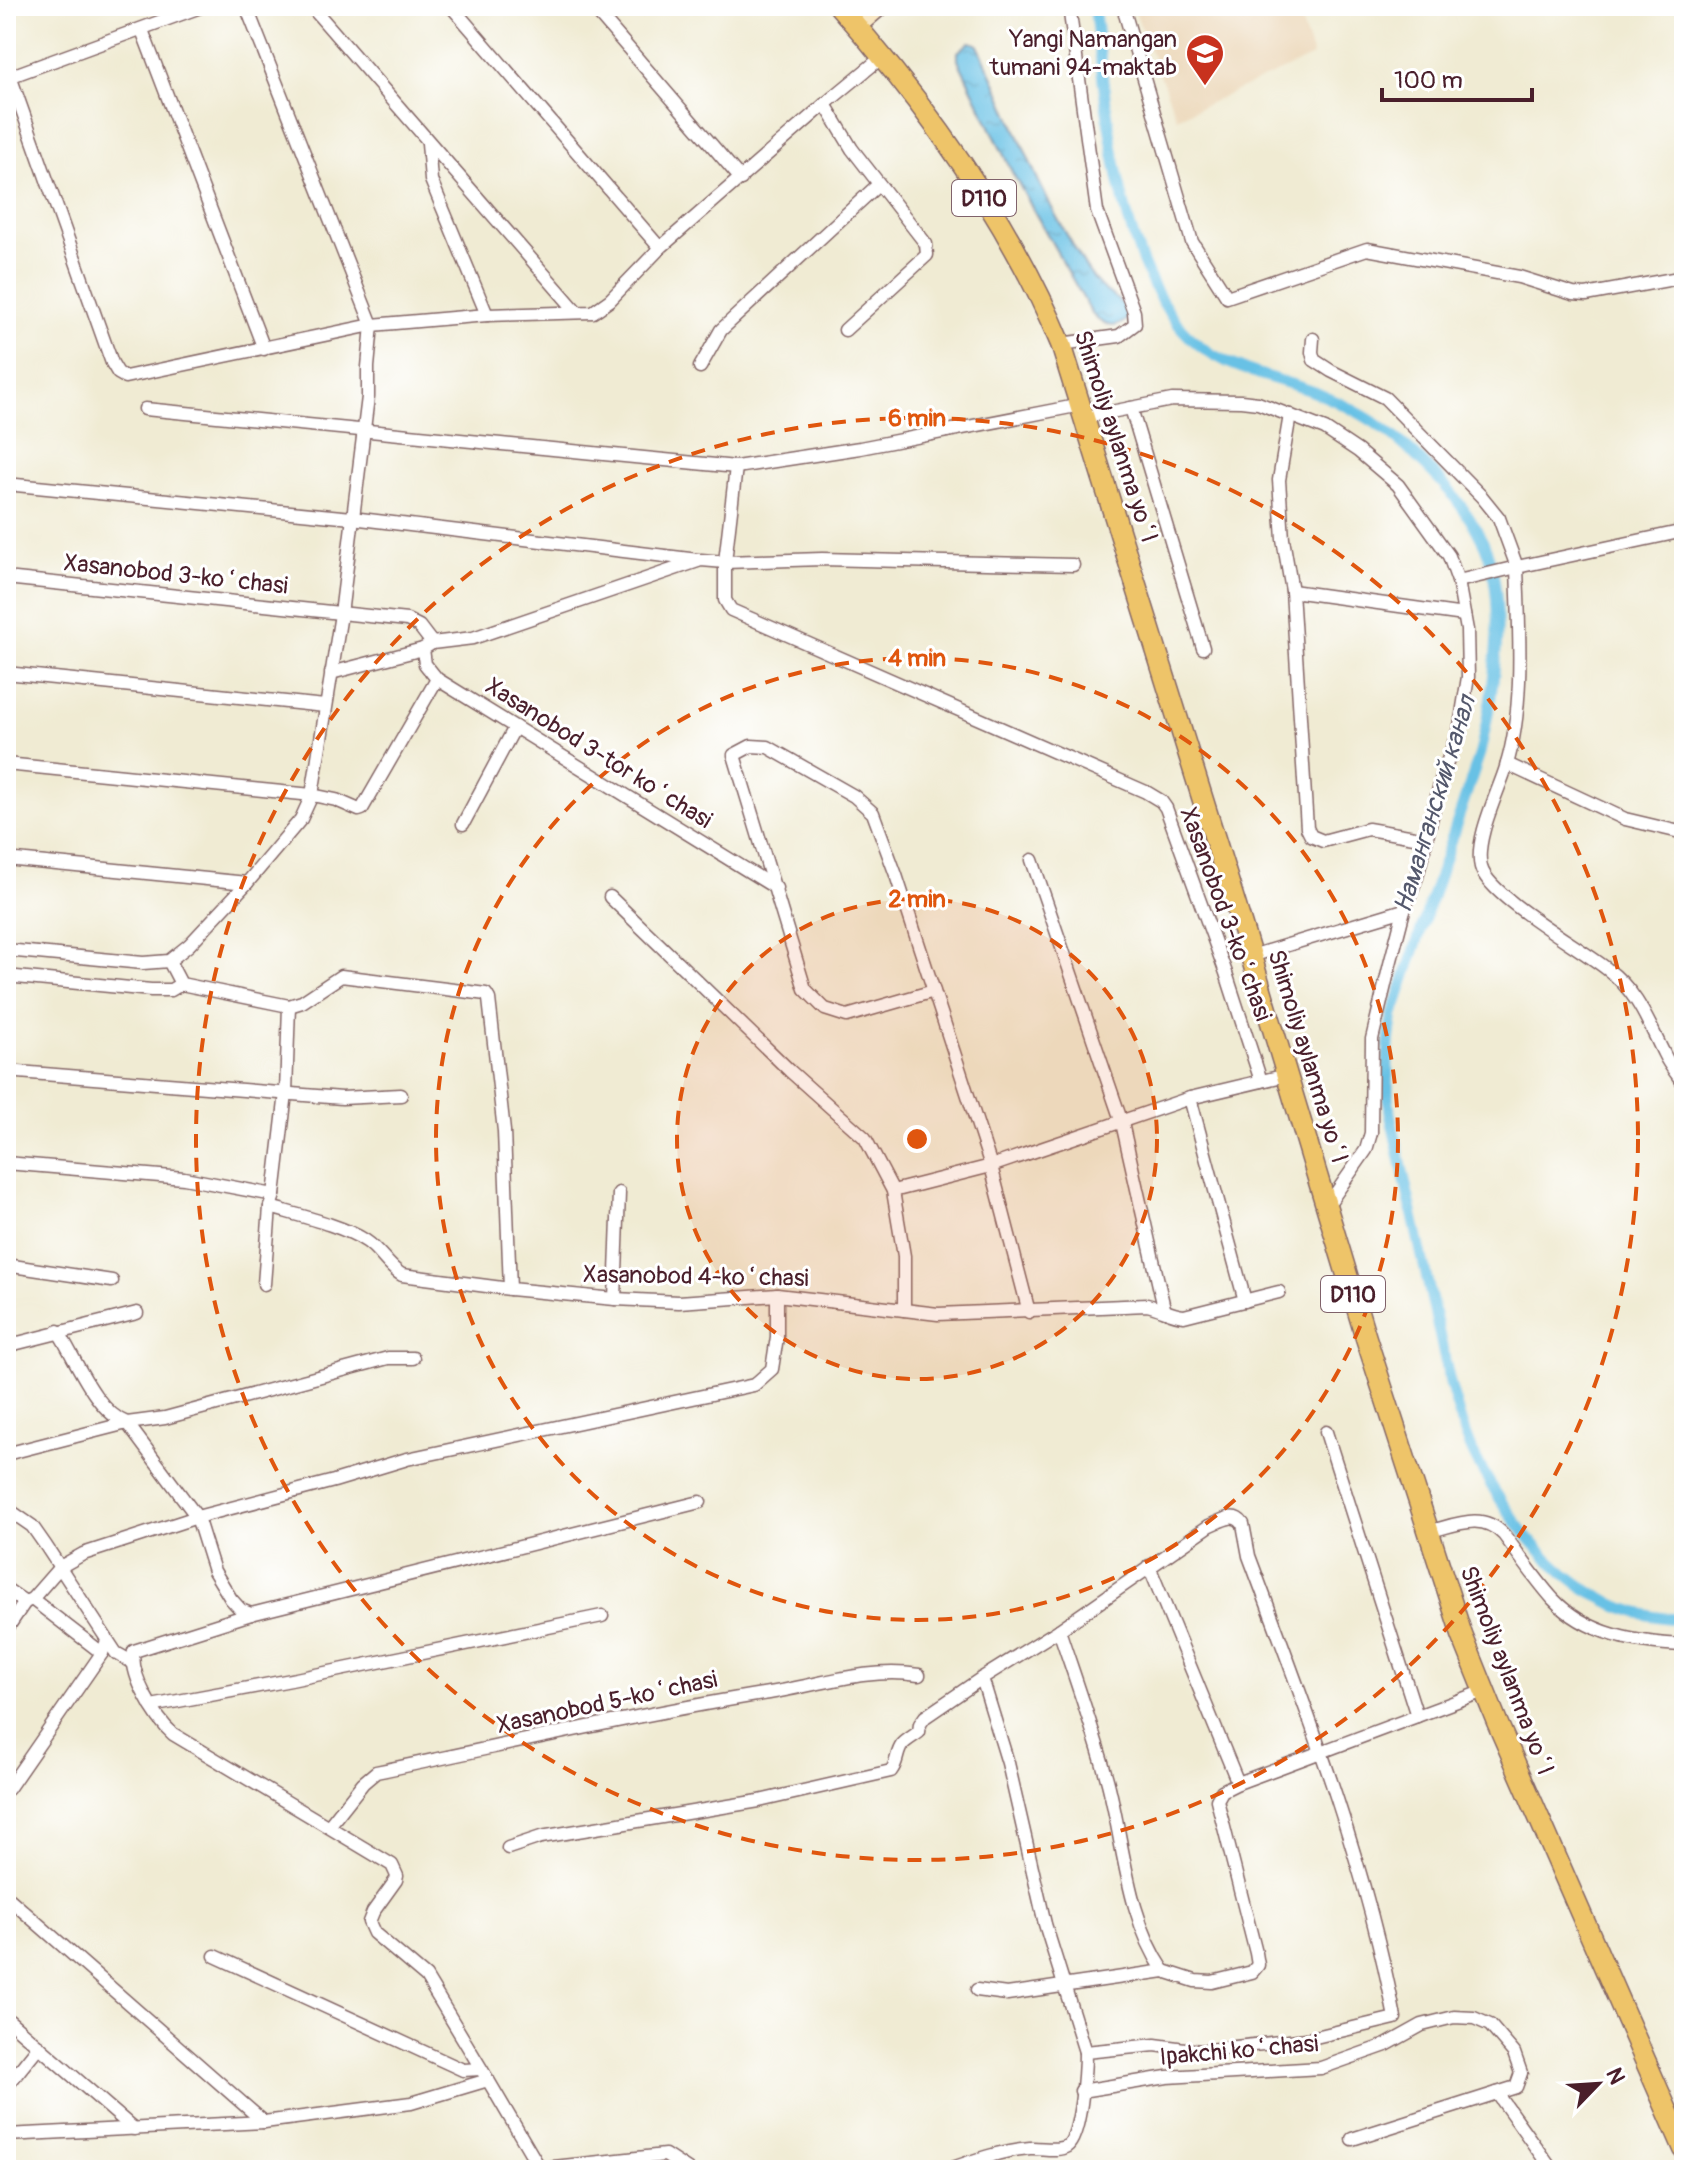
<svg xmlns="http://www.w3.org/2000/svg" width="1690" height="2176" font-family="Pangolin,sans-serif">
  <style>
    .built { fill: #ecd8ba }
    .water { fill: url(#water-ripples); stroke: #597088; stroke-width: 2 }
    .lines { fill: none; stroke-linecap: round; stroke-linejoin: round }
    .canal { stroke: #68c1e5; stroke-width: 11 }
    .street-casing { stroke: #846666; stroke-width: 15 }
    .secondary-casing { stroke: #846666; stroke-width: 21 }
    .primary-casing { stroke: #846666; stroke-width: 23 }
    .street { stroke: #fff; stroke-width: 12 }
    .secondary { stroke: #f8e7c3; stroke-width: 18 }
    .primary { stroke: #eec469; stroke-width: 20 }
    .ring { fill: none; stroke: #e0560e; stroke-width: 4; stroke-dasharray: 14 10 }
    .labels { text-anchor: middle; stroke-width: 6; stroke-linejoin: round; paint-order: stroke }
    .shield { fill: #fff; stroke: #80626b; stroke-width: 2 }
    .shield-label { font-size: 22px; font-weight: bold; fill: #4a1f2b }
    .poi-label { font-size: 24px; fill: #4a1f2b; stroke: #fff; text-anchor: end }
    .street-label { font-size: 24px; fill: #4a1f2b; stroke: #fff }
    .water-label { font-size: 26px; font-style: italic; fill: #54586c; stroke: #fff }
    .centre { fill: #e0560e; stroke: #fff; stroke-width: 4 }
    .ring-label { font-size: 24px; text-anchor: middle; font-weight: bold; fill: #e0560e; stroke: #fff; stroke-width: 6; stroke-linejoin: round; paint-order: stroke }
  </style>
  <defs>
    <pattern id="water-ripples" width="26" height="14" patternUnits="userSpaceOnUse" patternTransform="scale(2)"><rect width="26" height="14" fill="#68c1e5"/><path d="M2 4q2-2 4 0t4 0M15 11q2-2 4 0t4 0" fill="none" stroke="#5ca5c5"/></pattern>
  </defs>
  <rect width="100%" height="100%" fill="#fff"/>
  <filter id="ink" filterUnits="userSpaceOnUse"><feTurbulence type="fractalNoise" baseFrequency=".0125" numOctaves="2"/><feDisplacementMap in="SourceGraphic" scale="16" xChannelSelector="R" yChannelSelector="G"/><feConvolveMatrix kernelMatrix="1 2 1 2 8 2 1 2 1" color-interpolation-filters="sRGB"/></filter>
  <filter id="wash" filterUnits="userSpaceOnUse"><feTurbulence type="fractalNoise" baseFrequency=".006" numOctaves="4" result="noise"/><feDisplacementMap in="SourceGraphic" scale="32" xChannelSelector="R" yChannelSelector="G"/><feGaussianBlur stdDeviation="1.8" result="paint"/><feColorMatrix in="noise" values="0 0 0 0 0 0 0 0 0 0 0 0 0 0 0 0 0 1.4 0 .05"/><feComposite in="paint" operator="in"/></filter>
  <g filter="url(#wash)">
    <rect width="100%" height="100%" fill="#f0ebd3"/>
    <!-- built -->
    <path class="built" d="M1296,6L1313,56L1177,118L1133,7Z"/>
    <!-- water -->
    <path class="water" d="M970,42L977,44C1010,108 1032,179 1070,240C1079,256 1088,274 1101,287C1113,298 1125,300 1128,318C1116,331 1103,326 1092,314L1012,172L958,60V52Z"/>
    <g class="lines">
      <!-- canal -->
      <path class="canal" d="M1094,6C1107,104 1115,252 1182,329C1216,369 1270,375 1317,393C1365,413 1389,429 1426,466C1449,488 1470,515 1484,544C1509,599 1493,696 1480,753L1393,1014C1387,1047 1386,1078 1390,1113L1451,1387C1459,1415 1466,1443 1481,1468C1524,1545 1590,1619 1684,1619"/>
    </g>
  </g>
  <g filter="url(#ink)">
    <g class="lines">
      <!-- street casing -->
      <g class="street-casing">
        <g id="street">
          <path d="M311,6L577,312"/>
          <path d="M451,6L660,248"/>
          <path d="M592,6L741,179"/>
          <path d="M1125,14L1192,242L1227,297L1367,249L1519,277L1573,294L1586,295L1684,277"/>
          <path d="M142,30L264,349"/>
          <path d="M10,76L112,363L118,373L125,377L372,325L487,315L593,312L610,300L660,248L825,104L882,57"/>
          <path d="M6,78L203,6"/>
          <path d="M825,104L852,149L926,244L927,255L845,330"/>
          <path d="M428,143L431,180L487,315"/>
          <path d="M1313,339L1312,352L1314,360L1331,371L1385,398L1482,497L1499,518L1517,567L1458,581"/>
          <path d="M1061,344L1119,336L1135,324L1134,312L1097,211L1069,6"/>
          <path d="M700,367L721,330L879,184"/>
          <path d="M1131,408L1203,648"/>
          <path d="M145,409L736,467L860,448L1081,405"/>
          <path d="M1290,415L1279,480L1283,539L1292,591L1307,828L1311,836L1323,841L1368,829L1426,839"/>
          <path d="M1085,417L1172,400L1241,401L1258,403L1325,429L1358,451L1398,485L1449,556L1458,581L1467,630L1468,677L1460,726L1441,780L1417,877L1404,910L1390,964L1372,1039L1371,1133L1366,1150L1327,1206"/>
          <path d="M736,467L725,562V600L731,610L1146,792L1161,801L1166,808L1226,973L1261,1081"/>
          <path d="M6,484L352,518L698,560"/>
          <path d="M1684,531L1517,567C1519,630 1525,707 1506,767C1498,793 1474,840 1481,867C1488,896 1581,948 1607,969C1637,991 1648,1022 1664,1054C1669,1065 1677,1074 1684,1084"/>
          <path d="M6,578L407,620L419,626L432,643L473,638L701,560L725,562L822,559L1073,565"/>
          <path d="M1292,591L1464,615"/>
          <path d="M432,643L423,649L425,664L437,679L776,888"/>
          <path d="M6,673L325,706"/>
          <path d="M331,673L423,649"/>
          <path d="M6,764L312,795L336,800L359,810L362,809L437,679"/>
          <path d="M1507,764L1625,819L1684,833"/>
          <path d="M463,824L515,727"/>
          <path d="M6,859L247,883"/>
          <path d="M1032,860L1122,1123L1164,1308"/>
          <path d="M610,897L790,1071L865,1138L893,1191"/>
          <path d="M6,950L143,963L169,961L189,945L247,883L301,819L312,795L341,614L368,397V367L372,325L246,6"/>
          <path d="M1251,956L1404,910"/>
          <path d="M169,961L181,984L289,1006L302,1002L341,976L486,994L489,999L504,1131L510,1289"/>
          <path d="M6,976L151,990H171L181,984"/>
          <path d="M934,991L847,1016L825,1009L805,989L734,755L751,746L768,747L854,796L873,813L896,875L991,1166L1029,1312"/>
          <path d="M6,1071L342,1098L401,1095"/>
          <path d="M6,1163L184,1178L274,1195"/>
          <path d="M270,1207C297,1215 344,1226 366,1241C380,1250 388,1267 402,1275L510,1289L615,1299L679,1302L777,1295L938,1314L1147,1305C1162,1308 1170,1315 1184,1316L1279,1292"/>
          <path d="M6,1265L112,1281"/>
          <path d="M264,1284L270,1207L274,1195L286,1093L289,1006"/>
          <path d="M615,1299L619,1193"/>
          <path d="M1245,1301L1190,1098L1287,1075"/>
          <path d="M904,1310V1256L893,1191L991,1166L1190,1098"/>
          <path d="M58,1331C76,1359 95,1411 127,1423L197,1517L214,1571L231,1599L241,1610L251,1614"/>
          <path d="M6,1346L137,1313"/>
          <path d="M1326,1432L1417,1716"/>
          <path d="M6,1454L127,1423L165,1418L388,1358H413"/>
          <path d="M6,1508L32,1526L46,1546L116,1653L132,1662"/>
          <path d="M1427,1532C1456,1525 1482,1511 1504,1535C1520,1556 1535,1579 1553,1599C1587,1635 1637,1643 1684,1645"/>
          <path d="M1149,1566L1238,1783L1484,1691"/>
          <path d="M6,1589L25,1602L6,1630"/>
          <path d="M32,1599L102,1653"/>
          <path d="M25,1602L32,1599L60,1567L83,1554L197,1517L334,1481L407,1459L754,1385L772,1369L777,1337V1295"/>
          <path d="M1059,1630C1076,1681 1094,1731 1108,1783C1124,1845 1127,1917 1164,1971"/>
          <path d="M982,1678L1008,1763L1045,1924L1085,2052"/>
          <path d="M151,1706L291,1680L602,1616"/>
          <path d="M8,1789L102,1653L107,1641"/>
          <path d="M329,1826L363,1783L376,1772C507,1745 637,1714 769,1693C820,1685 867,1667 919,1675"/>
          <path d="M508,1848L541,1837L759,1801L891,1771C898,1762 896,1753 902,1745C906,1740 914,1736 919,1732L920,1724L925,1717L982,1678L1059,1630L1209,1526C1221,1521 1234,1511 1243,1524L1249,1556C1306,1708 1365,1859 1395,2018L1307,2039L1200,2051L1155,2045L1085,2052C1085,2069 1081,2137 1067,2146C1057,2152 1041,2147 1030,2148C1003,2150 972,2161 947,2170"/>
          <path d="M6,1896L264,2122"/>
          <path d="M215,1956L463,2070L481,2069"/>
          <path d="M977,1990L1007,1994L1164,1971L1195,1981L1212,1982L1252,1972L1258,1965L1256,1953L1217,1800L1222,1791L1238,1783"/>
          <path d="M6,2018L134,2129"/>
          <path d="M488,2080L426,1977L374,1933L369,1922L373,1912L396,1880L397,1876L392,1865L173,1734C155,1718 129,1674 134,1651L251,1614L700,1502"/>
          <path d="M6,2087L39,2046"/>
          <path d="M1081,2091L1167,2077L1321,2068L1386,2045L1422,2025L1454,2017L1474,2018L1490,2025L1514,2053L1521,2073L1516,2087L1497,2093L1552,2170"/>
          <path d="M6,2135L264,2122L411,2103L488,2080L539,2167"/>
          <path d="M1352,2139L1497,2093"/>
          <path d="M526,2170L665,2155L688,2170"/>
        </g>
      </g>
      <!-- secondary casing -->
      <g class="secondary-casing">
        <path id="secondary" d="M857,26L880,6"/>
      </g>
      <!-- primary casing -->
      <g class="primary-casing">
        <path id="primary" d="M839,6C928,107 1009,219 1061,344L1235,903L1366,1338L1462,1635L1497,1722L1684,2149"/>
      </g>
      <!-- street -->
      <use href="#street" class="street"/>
      <!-- secondary -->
      <use href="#secondary" class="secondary"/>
      <!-- primary -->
      <use href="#primary" class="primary"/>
    </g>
  </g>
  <!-- distance rings -->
  <circle cx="917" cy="1139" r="240" fill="#e0560e" fill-opacity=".12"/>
  <g class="ring">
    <circle cx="917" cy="1139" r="240"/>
    <circle cx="917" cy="1139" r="481"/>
    <circle cx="917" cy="1139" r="721"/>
  </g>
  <!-- icons -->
  <defs>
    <g id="school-pin" transform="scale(2)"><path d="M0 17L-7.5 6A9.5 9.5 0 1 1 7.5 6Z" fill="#c8321e" stroke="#fff"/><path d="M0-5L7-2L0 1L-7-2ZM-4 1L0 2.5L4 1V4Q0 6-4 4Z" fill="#fff"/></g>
  </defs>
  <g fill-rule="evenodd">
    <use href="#school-pin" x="1205" y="53"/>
  </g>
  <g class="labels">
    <!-- shield labels -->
    <g class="shield">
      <rect x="952" y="180" width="64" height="36" rx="6"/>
      <rect x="1321" y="1276" width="64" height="36" rx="6"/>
    </g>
    <g class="shield-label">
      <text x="984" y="206">D110</text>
      <text x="1353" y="1302">D110</text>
    </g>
    <!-- poi labels -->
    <g class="poi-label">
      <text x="1177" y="47">Yangi Namangan<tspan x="1177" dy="28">tumani 94-maktab</tspan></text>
    </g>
    <!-- street labels -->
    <g class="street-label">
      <text transform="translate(1116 436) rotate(72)" y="8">Shimoliy aylanma yoʻl</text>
      <text transform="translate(176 574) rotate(6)" y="8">Xasanobod 3-koʻchasi</text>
      <text transform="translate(599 753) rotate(32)" y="8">Xasanobod 3-tor koʻchasi</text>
      <text transform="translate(1226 914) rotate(70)" y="8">Xasanobod 3-koʻchasi</text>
      <text transform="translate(1308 1056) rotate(73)" y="8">Shimoliy aylanma yoʻl</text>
      <text transform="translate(696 1276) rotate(1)" y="8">Xasanobod 4-koʻchasi</text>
      <text transform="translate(1507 1670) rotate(69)" y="8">Shimoliy aylanma yoʻl</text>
      <text transform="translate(607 1702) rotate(-12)" y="8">Xasanobod 5-koʻchasi</text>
      <text transform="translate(1239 2050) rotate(-5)" y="8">Ipakchi koʻchasi</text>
    </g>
    <!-- water labels -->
    <g class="water-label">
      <text transform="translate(1434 804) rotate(-73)" y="9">Наманганский канал</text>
    </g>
  </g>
  <circle cx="917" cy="1139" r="12" class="centre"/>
  <g class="ring-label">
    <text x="917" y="426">6 min</text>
    <text x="917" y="666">4 min</text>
    <text x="917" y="907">2 min</text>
  </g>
  <!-- margin -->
  <rect width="1690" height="2176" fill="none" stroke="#fff" stroke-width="32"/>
  <!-- north arrow -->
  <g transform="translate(1598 2084) rotate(65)" stroke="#ffffff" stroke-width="6" paint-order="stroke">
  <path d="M0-6L14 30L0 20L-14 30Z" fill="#4a1f2b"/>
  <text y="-12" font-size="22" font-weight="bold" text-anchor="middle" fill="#4a1f2b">N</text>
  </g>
  <!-- scale -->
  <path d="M1382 88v12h150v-12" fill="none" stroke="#4a1f2b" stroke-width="4"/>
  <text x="1394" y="88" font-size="24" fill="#4a1f2b" stroke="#ffffff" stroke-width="6" paint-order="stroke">100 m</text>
</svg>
